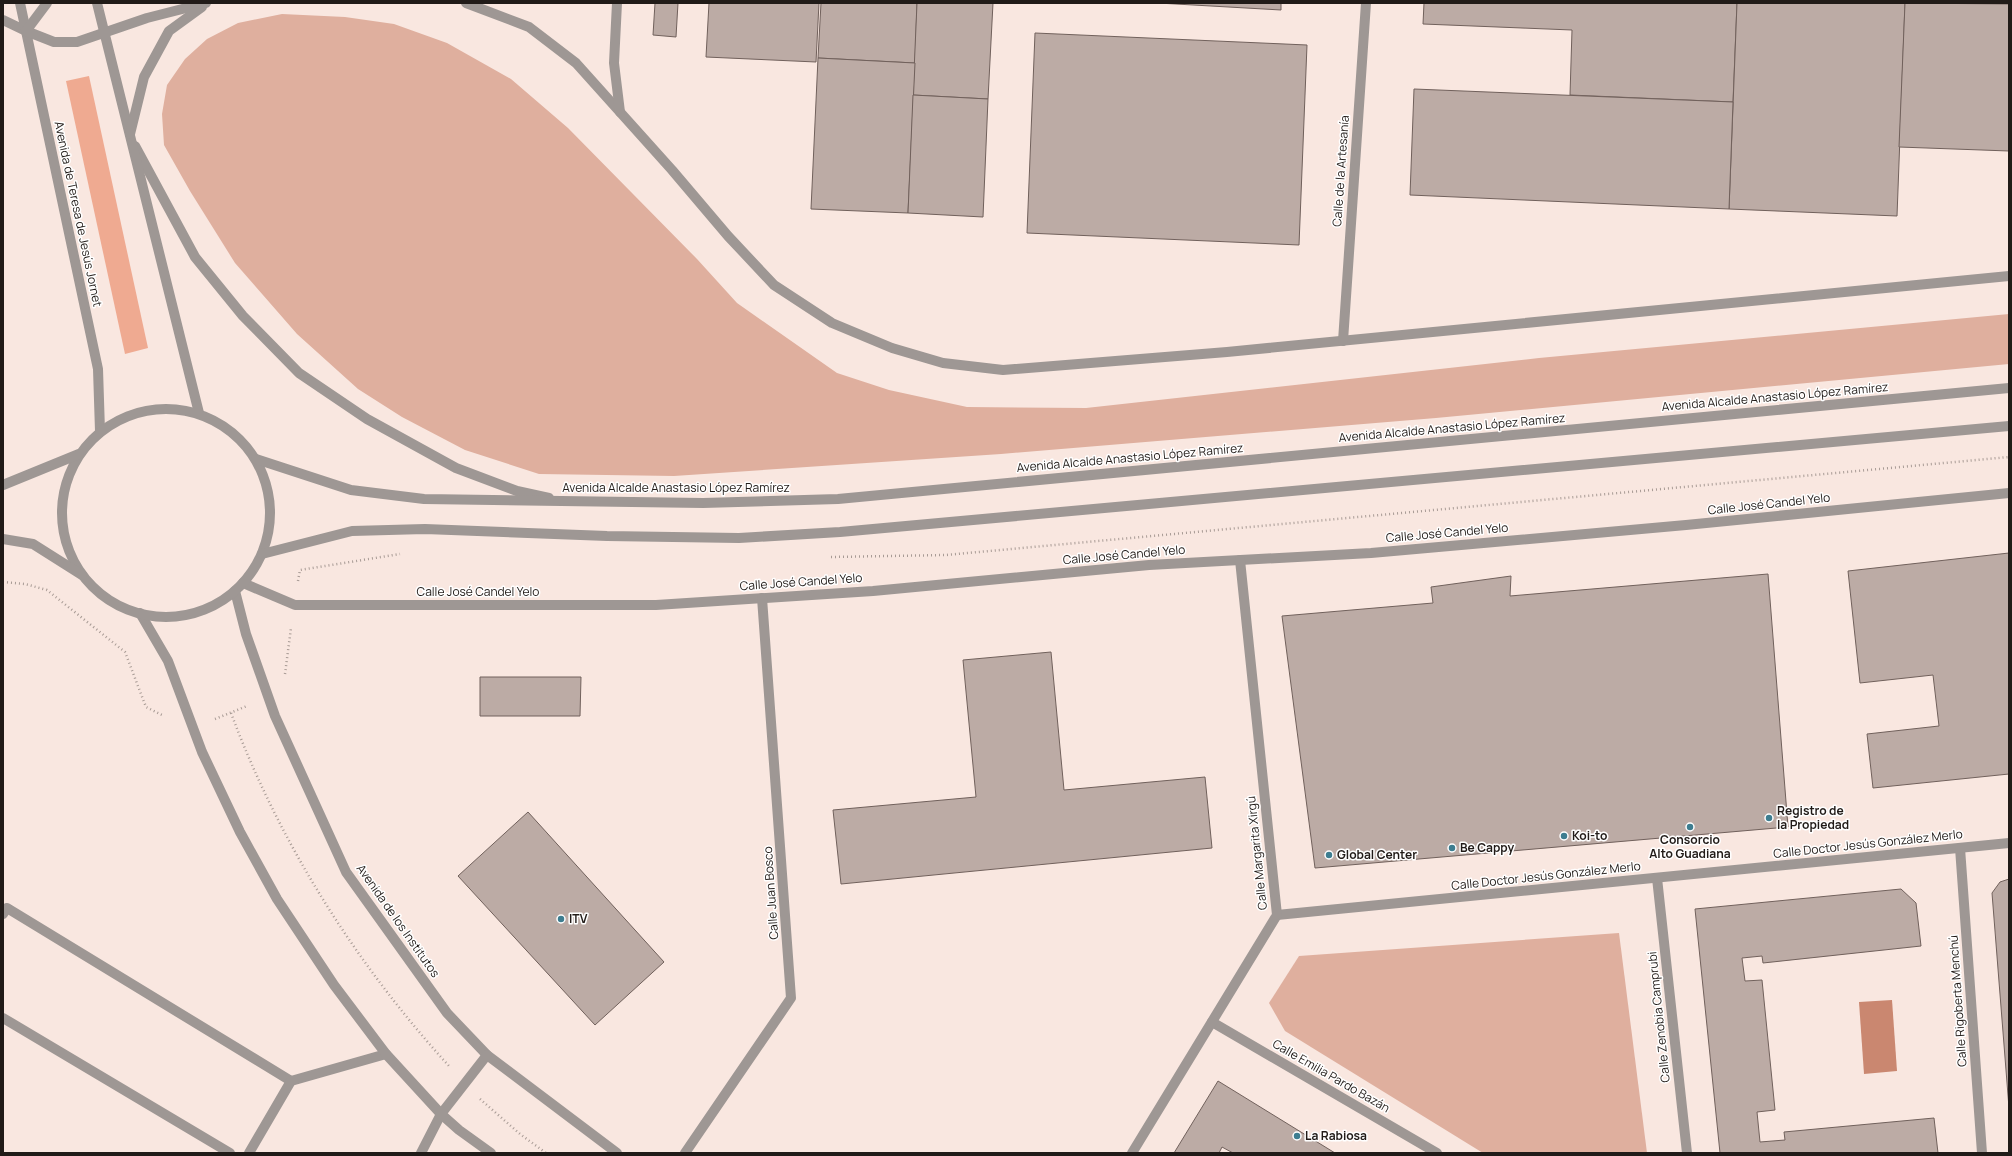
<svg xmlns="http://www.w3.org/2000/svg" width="2012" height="1156" font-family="Manrope,sans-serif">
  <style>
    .green { fill: #dfaf9e }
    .forest { fill: #efaa91 }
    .water { fill: #ca8770 }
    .building { fill: #bcaba5; stroke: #71615c }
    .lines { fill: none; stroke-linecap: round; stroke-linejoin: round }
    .path { stroke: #a89b95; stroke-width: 2.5; stroke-dasharray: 1 3; stroke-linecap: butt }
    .service { stroke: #9e9794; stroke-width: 10 }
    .minor { stroke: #9e9794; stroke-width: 10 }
    .tertiary { stroke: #9e9794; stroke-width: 10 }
    .poi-dot { fill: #3d7d90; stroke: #fff; stroke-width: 1.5 }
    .labels { text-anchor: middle; stroke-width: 3; stroke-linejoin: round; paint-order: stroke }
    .street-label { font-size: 12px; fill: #211b18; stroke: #fff }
    .poi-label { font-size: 12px; font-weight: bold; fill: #211b18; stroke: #fff; text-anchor: start }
  </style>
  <rect width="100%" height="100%" fill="#f9e7e0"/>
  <!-- green -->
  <g class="green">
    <path d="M282,14L345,17L394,24L447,43L511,79L568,128L697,259L737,303L837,373L889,390L967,407L1086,408L1539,358L2009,314V364L1436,418L1001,454L674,476L539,474L465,450L402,417L358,389L297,334L235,263L190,191L164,145L162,114L167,85L185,59L207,39L238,23Z"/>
    <path d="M1619,933L1647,1153H1483L1285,1031L1269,1003L1299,956Z"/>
  </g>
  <!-- forest -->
  <path class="forest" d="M89,76L148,348L125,354L66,81Z"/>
  <!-- water -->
  <path class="water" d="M1892,1000L1897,1071L1864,1074L1859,1002Z"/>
  <!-- building -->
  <g class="building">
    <path d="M655,3H678L676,37L653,35Z"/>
    <path d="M709,3H819L816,62L706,57Z"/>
    <path d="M821,3H917L915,63L818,58Z"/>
    <path d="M917,3H993L988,99L913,95Z"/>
    <path d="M1158,3H1281V10Z"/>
    <path d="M1424,3H1737L1733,102L1570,95L1572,30L1423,24Z"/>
    <path d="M1737,3H1905L1897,216L1729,209Z"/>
    <path d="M1905,3L2009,4V151L1899,147Z"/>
    <path d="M1035,33L1307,45L1299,245L1027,233Z"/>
    <path d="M818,58L915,63L908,213L811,209Z"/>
    <path d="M1414,89L1733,102L1729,209L1410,195Z"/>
    <path d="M913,95L988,99L983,217L908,213Z"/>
    <path d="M2009,553V774L1873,788L1867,734L1939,726L1933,675L1860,683L1848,571Z"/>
    <path d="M1768,574L1788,827L1315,868L1282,616L1433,603L1431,587L1511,576L1510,596Z"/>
    <path d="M1051,652L1064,790L1205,777L1212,848L841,884L833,810L976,797L963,660Z"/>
    <path d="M480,677H581L580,716H480Z"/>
    <path d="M528,812L664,962L595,1025L458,876Z"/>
    <path d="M2009,879V1108L1992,893L2000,882Z"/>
    <path d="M1901,889L1916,903L1921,946L1763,963L1762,956L1742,958L1745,981L1762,980L1775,1110L1757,1112L1760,1142L1785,1140L1784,1132L1934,1118L1938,1153H1720L1695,909Z"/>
    <path d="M1218,1081L1335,1153H1233L1222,1147L1219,1153H1174Z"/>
  </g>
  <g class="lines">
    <!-- path -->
    <g class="path">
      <path d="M831,557L946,555L2009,457"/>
      <path d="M298,581L300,570L400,554"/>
      <path d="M3,582L25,584L47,590L125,652L146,707L164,716"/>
      <path d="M285,674L291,628"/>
      <path d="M231,713C279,842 356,964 449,1066"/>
      <path d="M215,719L247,706"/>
      <path d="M480,1099L520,1134L546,1153"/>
    </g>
    <!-- service -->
    <g class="service">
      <path d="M3,20L26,31"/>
      <path d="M135,146L195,257L243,316L299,373L367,419L456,468L517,491L549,498"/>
      <path d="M3,914L7,908L291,1081"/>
      <path d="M3,1018L230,1153"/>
      <path d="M249,1153L291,1081L386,1054"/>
    </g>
    <!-- minor -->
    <g class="minor">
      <path d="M20,3L98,369L100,431"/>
      <path d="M47,3L26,31L54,42H77L147,18L206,3"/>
      <path d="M97,3L199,413"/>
      <path d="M466,3L529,27L576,63L672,170L728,236L774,285L832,323L892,348L943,363L1003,370L1227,352L2009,276"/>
      <path d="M617,3L614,63L620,112"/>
      <path d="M130,134L144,77L169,31L202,7"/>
      <path d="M1343,341L1366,3"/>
      <path d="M243,583L295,605H656L873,591L1149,565L1371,553L1686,525L2009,493"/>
      <path d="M235,591L246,634L275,716L346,872L447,1013L487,1055L617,1153"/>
      <path d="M140,613L168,661L202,752L240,832L277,899L334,985L386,1054L441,1114L459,1130L491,1153"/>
      <path d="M1960,848L1982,1153"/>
      <path d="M1657,878L1687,1153"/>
      <path d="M1277,915L2009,843"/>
      <path d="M1212,1022L1437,1153"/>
      <path d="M421,1153L441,1114L487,1055"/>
      <path d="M685,1153L791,998L762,598"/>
      <path d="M1132,1153L1277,915L1240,560"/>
    </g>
    <!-- tertiary -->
    <g class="tertiary">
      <circle cx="166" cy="513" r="104"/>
      <path d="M256,459L351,490L424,499L703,503L838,499L2009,388"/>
      <path d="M3,485L79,454"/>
      <path d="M3,539L33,544L82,575"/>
      <path d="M262,554L352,531L425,529L607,536L739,538L840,532L2009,426"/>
    </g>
  </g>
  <!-- markers -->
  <g class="poi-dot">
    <circle cx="1769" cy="818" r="4"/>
    <circle cx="1690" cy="827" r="4"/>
    <circle cx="1564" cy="836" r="4"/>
    <circle cx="1452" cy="848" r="4"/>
    <circle cx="1329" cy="855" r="4"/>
    <circle cx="561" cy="919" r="4"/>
    <circle cx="1297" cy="1136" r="4"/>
  </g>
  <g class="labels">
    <!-- street labels -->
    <g class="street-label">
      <text transform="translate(1341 171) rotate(-86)" y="4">Calle de la Artesanía</text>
      <text transform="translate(78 214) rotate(78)" y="4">Avenida de Teresa de Jesús Jornet</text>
      <text transform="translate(1775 397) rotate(-5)" y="4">Avenida Alcalde Anastasio López Ramírez</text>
      <text transform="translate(1452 428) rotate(-5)" y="4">Avenida Alcalde Anastasio López Ramírez</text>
      <text transform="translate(1130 458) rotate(-5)" y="4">Avenida Alcalde Anastasio López Ramírez</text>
      <text x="676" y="492">Avenida Alcalde Anastasio López Ramírez</text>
      <text transform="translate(1769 504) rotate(-6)" y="4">Calle José Candel Yelo</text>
      <text transform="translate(1447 533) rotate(-5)" y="4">Calle José Candel Yelo</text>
      <text transform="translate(1124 555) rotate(-5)" y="4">Calle José Candel Yelo</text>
      <text transform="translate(801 582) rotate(-4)" y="4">Calle José Candel Yelo</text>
      <text x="478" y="596">Calle José Candel Yelo</text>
      <text transform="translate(1868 844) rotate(-6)" y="4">Calle Doctor Jesús González Merlo</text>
      <text transform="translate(1257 853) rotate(-96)" y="4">Calle Margarita Xirgú</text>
      <text transform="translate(1546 876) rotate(-6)" y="4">Calle Doctor Jesús González Merlo</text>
      <text transform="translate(771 893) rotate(-94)" y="4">Calle Juan Bosco</text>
      <text transform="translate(398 921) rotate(55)" y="4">Avenida de los Institutos</text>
      <text transform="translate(1958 1001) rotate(-94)" y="4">Calle Rigoberta Menchú</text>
      <text transform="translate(1659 1017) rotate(-96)" y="4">Calle Zenobia Camprubi</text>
      <text transform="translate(1331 1076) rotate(30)" y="4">Calle Emilia Pardo Bazán</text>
    </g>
    <!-- poi labels -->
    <g class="poi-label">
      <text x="1777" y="815">Registro de<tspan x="1777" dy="14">la Propiedad</tspan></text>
      <text x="1572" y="840">Koi-to</text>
      <text x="1690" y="844" text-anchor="middle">Consorcio<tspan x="1690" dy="14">Alto Guadiana</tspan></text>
      <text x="1460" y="852">Be Cappy</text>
      <text x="1337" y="859">Global Center</text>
      <text x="569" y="923">ITV</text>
      <text x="1305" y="1140">La Rabiosa</text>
    </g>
  </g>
  <!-- border -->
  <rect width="2012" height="1156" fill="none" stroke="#211b18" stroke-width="8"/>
</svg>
